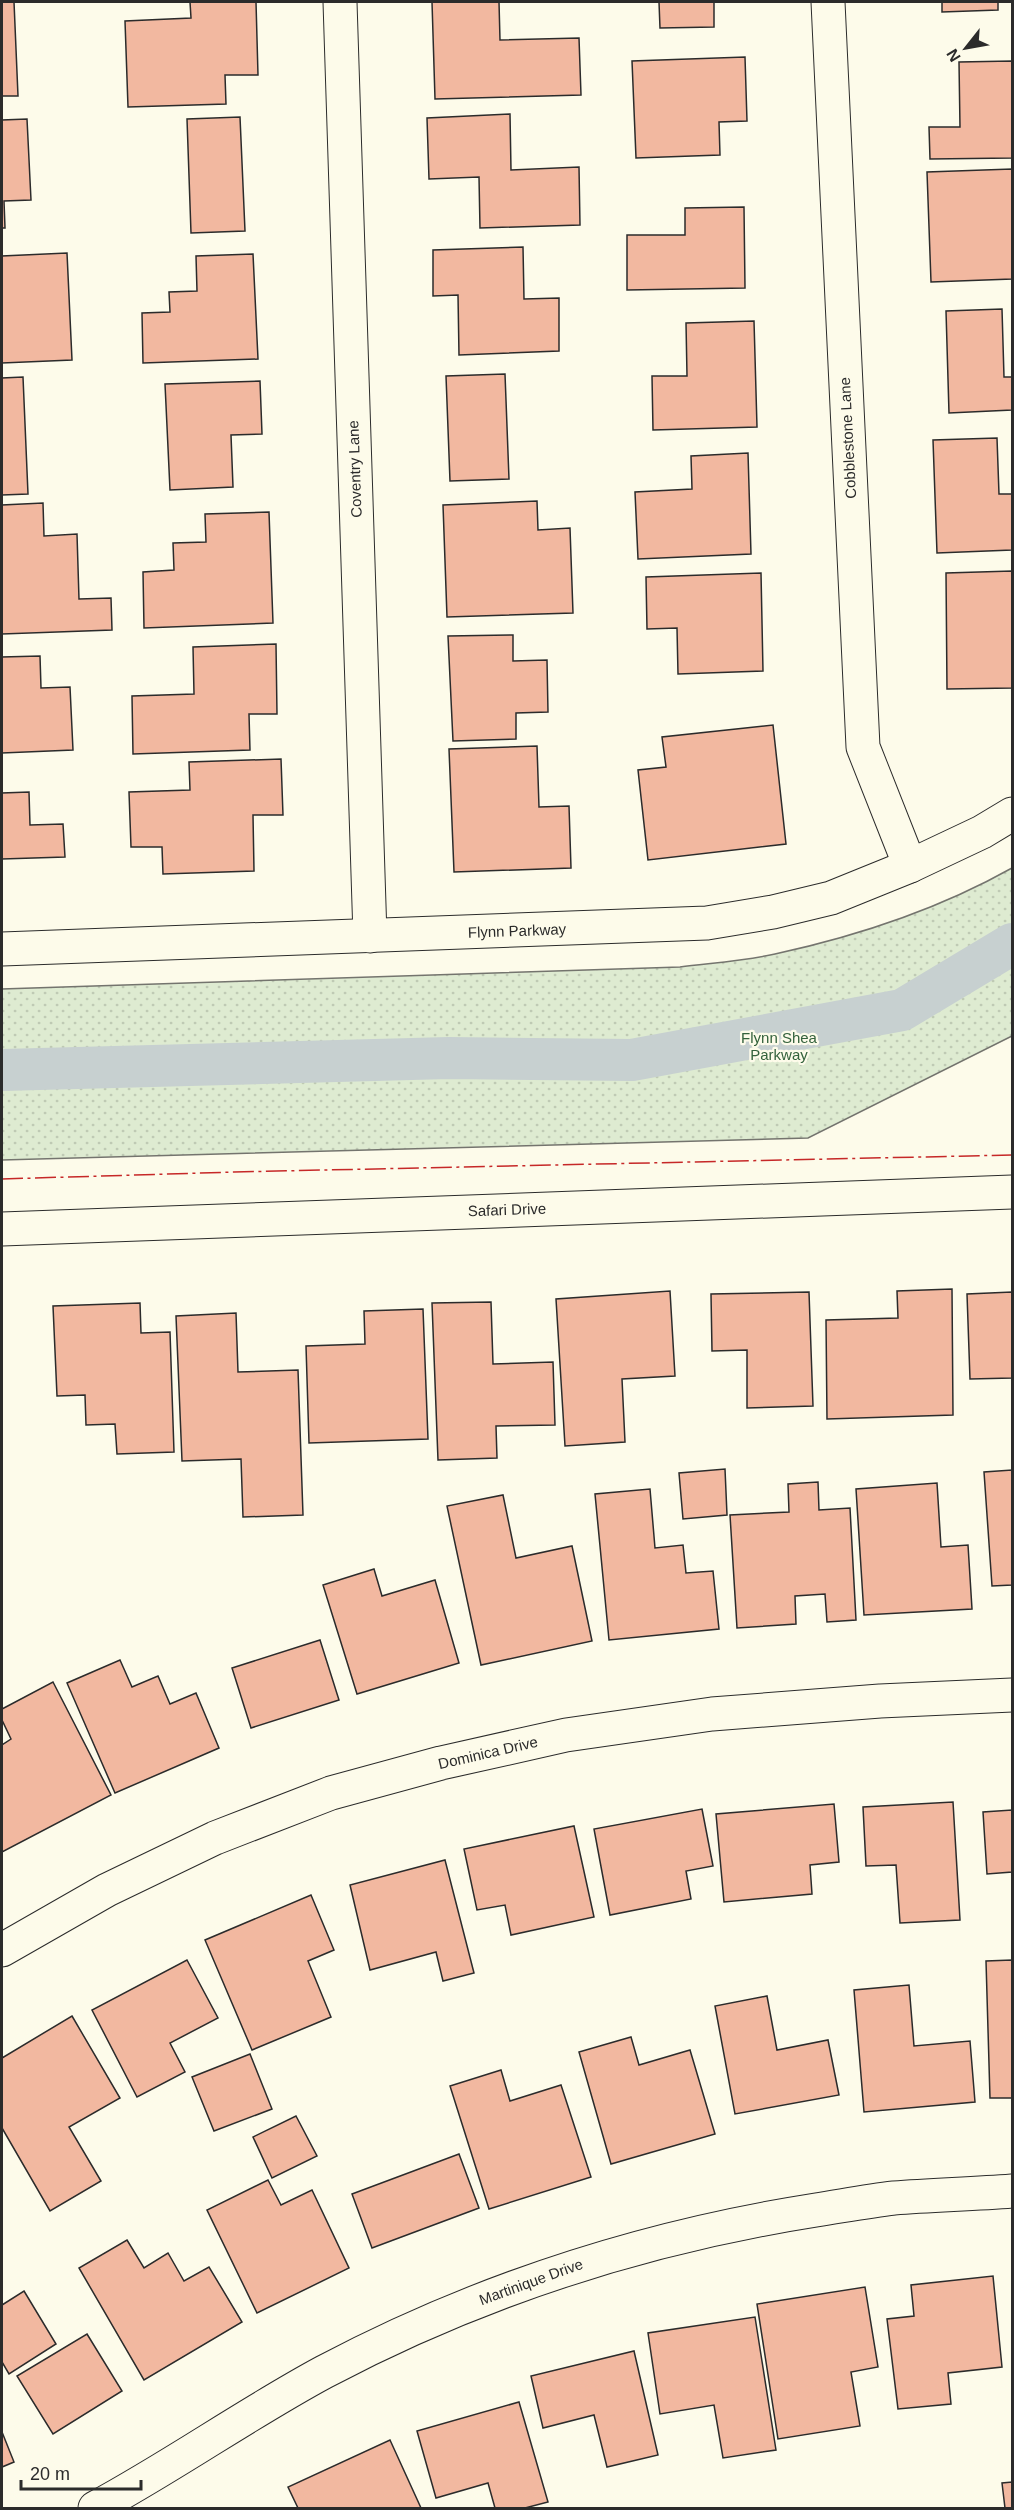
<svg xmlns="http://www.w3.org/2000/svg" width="1014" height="2510" font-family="Arial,sans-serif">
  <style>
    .park { fill: url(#park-dots); stroke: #74746e; stroke-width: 1.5 }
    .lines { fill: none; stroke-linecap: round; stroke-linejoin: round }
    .canal { stroke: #c7d0d0; stroke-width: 42 }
    .building { fill: #f2b8a0; stroke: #2b2b2b; stroke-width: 1.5 }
    .street-casing { stroke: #2b2b2b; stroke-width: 35 }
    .secondary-casing { stroke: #2b2b2b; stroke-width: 35 }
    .street { stroke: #fdfbea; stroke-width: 33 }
    .secondary { stroke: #fdfbea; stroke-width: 33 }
    .power { stroke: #c62828; stroke-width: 1.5; stroke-dasharray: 21 4.5 3 4.5; stroke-linecap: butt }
    .labels { text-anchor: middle; stroke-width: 4.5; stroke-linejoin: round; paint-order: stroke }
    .street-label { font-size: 15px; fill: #2b2b2b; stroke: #fdfbea }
    .park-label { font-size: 15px; fill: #34623c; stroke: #fdfbea }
  </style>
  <defs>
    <pattern id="park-dots" width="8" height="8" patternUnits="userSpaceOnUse" patternTransform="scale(1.5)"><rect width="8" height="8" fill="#deebd1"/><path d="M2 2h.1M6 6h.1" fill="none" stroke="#bfcab4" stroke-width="1.8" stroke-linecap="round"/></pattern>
  </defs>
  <rect width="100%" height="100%" fill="#fdfbea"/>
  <!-- park -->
  <path class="park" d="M1012,868V1036L808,1138L2,1160V989L680,967C711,963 744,961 775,954C858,936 939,909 1012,868Z"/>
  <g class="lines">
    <!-- canal -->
    <path class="canal" d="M2,1070L449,1058L632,1060L902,1010L1012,944"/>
  </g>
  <!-- building -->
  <g class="building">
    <path d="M2,2H14L18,96H2Z"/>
    <path d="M190,2H256L258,75H225L226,104L128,107L125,21L191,18Z"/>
    <path d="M432,2H499L500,40L579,38L581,95L435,99Z"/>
    <path d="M659,2H714V27L660,28Z"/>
    <path d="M942,2H998V10L942,12Z"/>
    <path d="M745,57L747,121L719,122L720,155L636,158L632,61Z"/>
    <path d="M1012,61V158L930,159L929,127H960L959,62Z"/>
    <path d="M510,114L511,170L579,167L580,225L480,228L479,177L429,179L427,118Z"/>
    <path d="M240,117L245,231L191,233L187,119Z"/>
    <path d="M27,119L31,200L4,201L5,228H2V120Z"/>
    <path d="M1012,169V279L931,282L927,172Z"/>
    <path d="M744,207L745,288L627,290V235H685V208Z"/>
    <path d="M523,247L524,299L559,298V351L459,355L458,295L433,296V250Z"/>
    <path d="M67,253L72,360L2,363V256Z"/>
    <path d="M253,254L258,359L143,363L142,313L170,312L169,292L197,291L196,256Z"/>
    <path d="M1002,309L1004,377H1012V410L949,413L946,311Z"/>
    <path d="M754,321L757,427L653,430L652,376H687L686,323Z"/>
    <path d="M505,374L509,479L450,481L446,376Z"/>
    <path d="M23,377L28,494L2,495V378Z"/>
    <path d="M260,381L262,434L231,435L233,487L170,490L165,384Z"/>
    <path d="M997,438L999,494H1012V550L937,553L933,440Z"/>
    <path d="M748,453L751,554L638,559L635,492L692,489L691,456Z"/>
    <path d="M537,501L538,530L570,528L573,613L447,617L443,505Z"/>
    <path d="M43,503L44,536L77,534L79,599L111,598L112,630L2,634V505Z"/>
    <path d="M269,512L273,623L144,628L143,572L174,570L173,543L206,542L205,514Z"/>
    <path d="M1012,571V688L947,689L946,573Z"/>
    <path d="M761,573L763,671L678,674L677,628L647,629L646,577Z"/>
    <path d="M513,635V661L547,660L548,712L516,713V739L453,741L448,636Z"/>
    <path d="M276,644L277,714H249L250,750L133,754L132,696L194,694L193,647Z"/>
    <path d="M40,656L41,688L70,687L73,750L2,753V657Z"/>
    <path d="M773,725L786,844L648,860L638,770L666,767L662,737Z"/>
    <path d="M537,746L539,807L569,806L571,868L454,872L449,749Z"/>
    <path d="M281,759L283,815H253L254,871L163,874L162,847H131L129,792L190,790L189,762Z"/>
    <path d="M29,792L30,825L63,824L65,857L2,859V793Z"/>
    <path d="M952,1289L953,1415L827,1419L826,1320L898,1318L897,1291Z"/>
    <path d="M670,1291L675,1376L622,1379L625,1442L565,1446L556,1299Z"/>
    <path d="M809,1292L813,1406L747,1408V1350L712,1351L711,1294Z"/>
    <path d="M1012,1292V1378L970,1379L967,1294Z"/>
    <path d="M491,1302L493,1364L553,1362L555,1425L496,1426L497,1458L438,1460L432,1303Z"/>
    <path d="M140,1303L141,1333L170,1332L174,1452L117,1454L115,1424L86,1425L85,1395L57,1396L53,1306Z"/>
    <path d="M423,1309L428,1439L309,1443L306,1346L365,1344L364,1311Z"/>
    <path d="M236,1313L238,1372L298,1370L303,1515L243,1517L241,1459L182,1461L176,1316Z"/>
    <path d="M725,1469L727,1515L683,1519L679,1473Z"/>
    <path d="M1012,1470V1585L992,1586L984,1472Z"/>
    <path d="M818,1482L819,1510L850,1508L856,1620L827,1622L825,1594L795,1596L796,1624L737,1628L730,1515L789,1512L788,1484Z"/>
    <path d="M937,1483L941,1547L968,1545L972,1609L864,1615L856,1489Z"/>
    <path d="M650,1489L655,1548L683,1545L686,1573L713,1571L719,1629L609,1640L595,1494Z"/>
    <path d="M503,1495L516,1558L572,1546L592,1641L481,1665L447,1506Z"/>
    <path d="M374,1569L382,1596L435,1580L459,1663L357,1694L323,1585Z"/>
    <path d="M320,1640L339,1700L251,1728L232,1668Z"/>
    <path d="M120,1660L132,1687L158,1676L170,1704L196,1693L219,1748L115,1793L67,1683Z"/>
    <path d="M53,1682L111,1795L2,1852V1745L11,1739L2,1720V1709Z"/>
    <path d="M953,1802L960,1920L900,1923L896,1865L866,1866L863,1807Z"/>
    <path d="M834,1804L839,1862L810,1865L812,1894L724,1902L716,1814Z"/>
    <path d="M702,1809L713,1866L686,1871L691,1899L610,1915L594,1829Z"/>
    <path d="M1012,1810V1872L987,1874L983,1812Z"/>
    <path d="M574,1826L594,1917L511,1935L505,1905L477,1910L464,1849Z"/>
    <path d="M445,1860L474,1973L443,1981L436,1952L370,1970L350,1885Z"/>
    <path d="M311,1895L334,1950L308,1961L331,2017L252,2050L205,1940Z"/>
    <path d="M187,1960L218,2018L170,2043L185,2072L137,2097L92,2010Z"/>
    <path d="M1012,1960V2098H990L986,1961Z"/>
    <path d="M909,1985L914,2046L970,2041L975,2102L864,2112L854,1990Z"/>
    <path d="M767,1996L777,2050L828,2040L839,2095L735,2114L715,2006Z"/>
    <path d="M72,2016L120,2098L69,2127L101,2181L50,2211L2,2128V2058Z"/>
    <path d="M631,2037L639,2065L690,2050L715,2134L611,2164L579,2052Z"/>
    <path d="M250,2054L272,2109L214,2131L192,2077Z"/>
    <path d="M501,2070L510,2101L561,2085L591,2177L489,2209L450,2086Z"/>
    <path d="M296,2116L317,2156L272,2178L253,2137Z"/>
    <path d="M459,2154L479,2208L372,2248L352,2194Z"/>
    <path d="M268,2180L281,2205L312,2190L349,2268L257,2313L207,2210Z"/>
    <path d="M127,2240L144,2268L168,2253L184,2281L209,2267L242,2322L144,2380L79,2268Z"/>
    <path d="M993,2276L1002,2367L948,2373L951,2404L898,2409L887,2319L914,2316L911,2285Z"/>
    <path d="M865,2287L878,2367L851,2372L860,2426L778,2439L757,2304Z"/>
    <path d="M24,2291L56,2344L9,2374L2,2362V2305Z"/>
    <path d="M755,2317L776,2450L723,2458L714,2405L660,2414L648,2333Z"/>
    <path d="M87,2334L122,2391L53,2434L17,2376Z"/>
    <path d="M634,2351L658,2455L607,2467L594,2415L543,2428L531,2376Z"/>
    <path d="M519,2402L548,2502L525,2508H495L488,2483L436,2498L417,2431Z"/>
    <path d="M2,2432L14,2462L2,2467Z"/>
    <path d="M390,2440L421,2508H298L288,2487Z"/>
    <path d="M1012,2482V2508H1005L1002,2483Z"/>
  </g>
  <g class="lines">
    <!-- street casing -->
    <g class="street-casing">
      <g id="street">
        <path d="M340,2L370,936"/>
        <path d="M828,2L863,747L910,866"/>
        <path d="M2,1229L1012,1192"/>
        <path d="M2,1950L107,1890L215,1838L331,1793L441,1763L566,1735L712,1714L880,1701L1012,1695"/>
        <path d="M95,2508C173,2466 246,2414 324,2372C479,2290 644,2237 816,2210C842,2206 868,2201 894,2198C933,2195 973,2194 1012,2191"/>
      </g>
    </g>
    <!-- secondary casing -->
    <g class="secondary-casing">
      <path id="secondary" d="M2,949L707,923L773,912L831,898L910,866L982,832L1012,814"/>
    </g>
    <!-- street -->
    <use href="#street" class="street"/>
    <!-- secondary -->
    <use href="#secondary" class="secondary"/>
    <!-- power -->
    <path class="power" d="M2,1179L234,1172L1012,1155"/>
  </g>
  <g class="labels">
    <!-- street labels -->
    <g class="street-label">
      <text transform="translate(848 438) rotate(-93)" y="5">Cobblestone Lane</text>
      <text transform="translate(355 469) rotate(-92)" y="5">Coventry Lane</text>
      <text transform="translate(517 931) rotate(-2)" y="5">Flynn Parkway</text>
      <text transform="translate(507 1210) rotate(-2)" y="5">Safari Drive</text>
      <text transform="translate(488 1753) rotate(-13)" y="5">Dominica Drive</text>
      <text transform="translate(531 2282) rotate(-20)" y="5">Martinique Drive</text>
    </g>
    <!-- park labels -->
    <g class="park-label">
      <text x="779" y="1043">Flynn Shea<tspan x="779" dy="17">Parkway</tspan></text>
    </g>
  </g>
  <!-- border -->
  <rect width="1014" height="2510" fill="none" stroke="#2b2b2b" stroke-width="6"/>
  <!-- north arrow -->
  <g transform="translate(966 48) rotate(239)" stroke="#fdfbea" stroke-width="4.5" paint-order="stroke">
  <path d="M0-4.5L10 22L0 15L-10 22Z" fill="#2b2b2b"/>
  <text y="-9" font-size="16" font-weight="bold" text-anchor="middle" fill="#2b2b2b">N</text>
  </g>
  <!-- scale -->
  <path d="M21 2480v9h120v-9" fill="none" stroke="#2b2b2b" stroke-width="3"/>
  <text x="30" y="2480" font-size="18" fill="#2b2b2b" stroke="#fdfbea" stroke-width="4.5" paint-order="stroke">20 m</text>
</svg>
